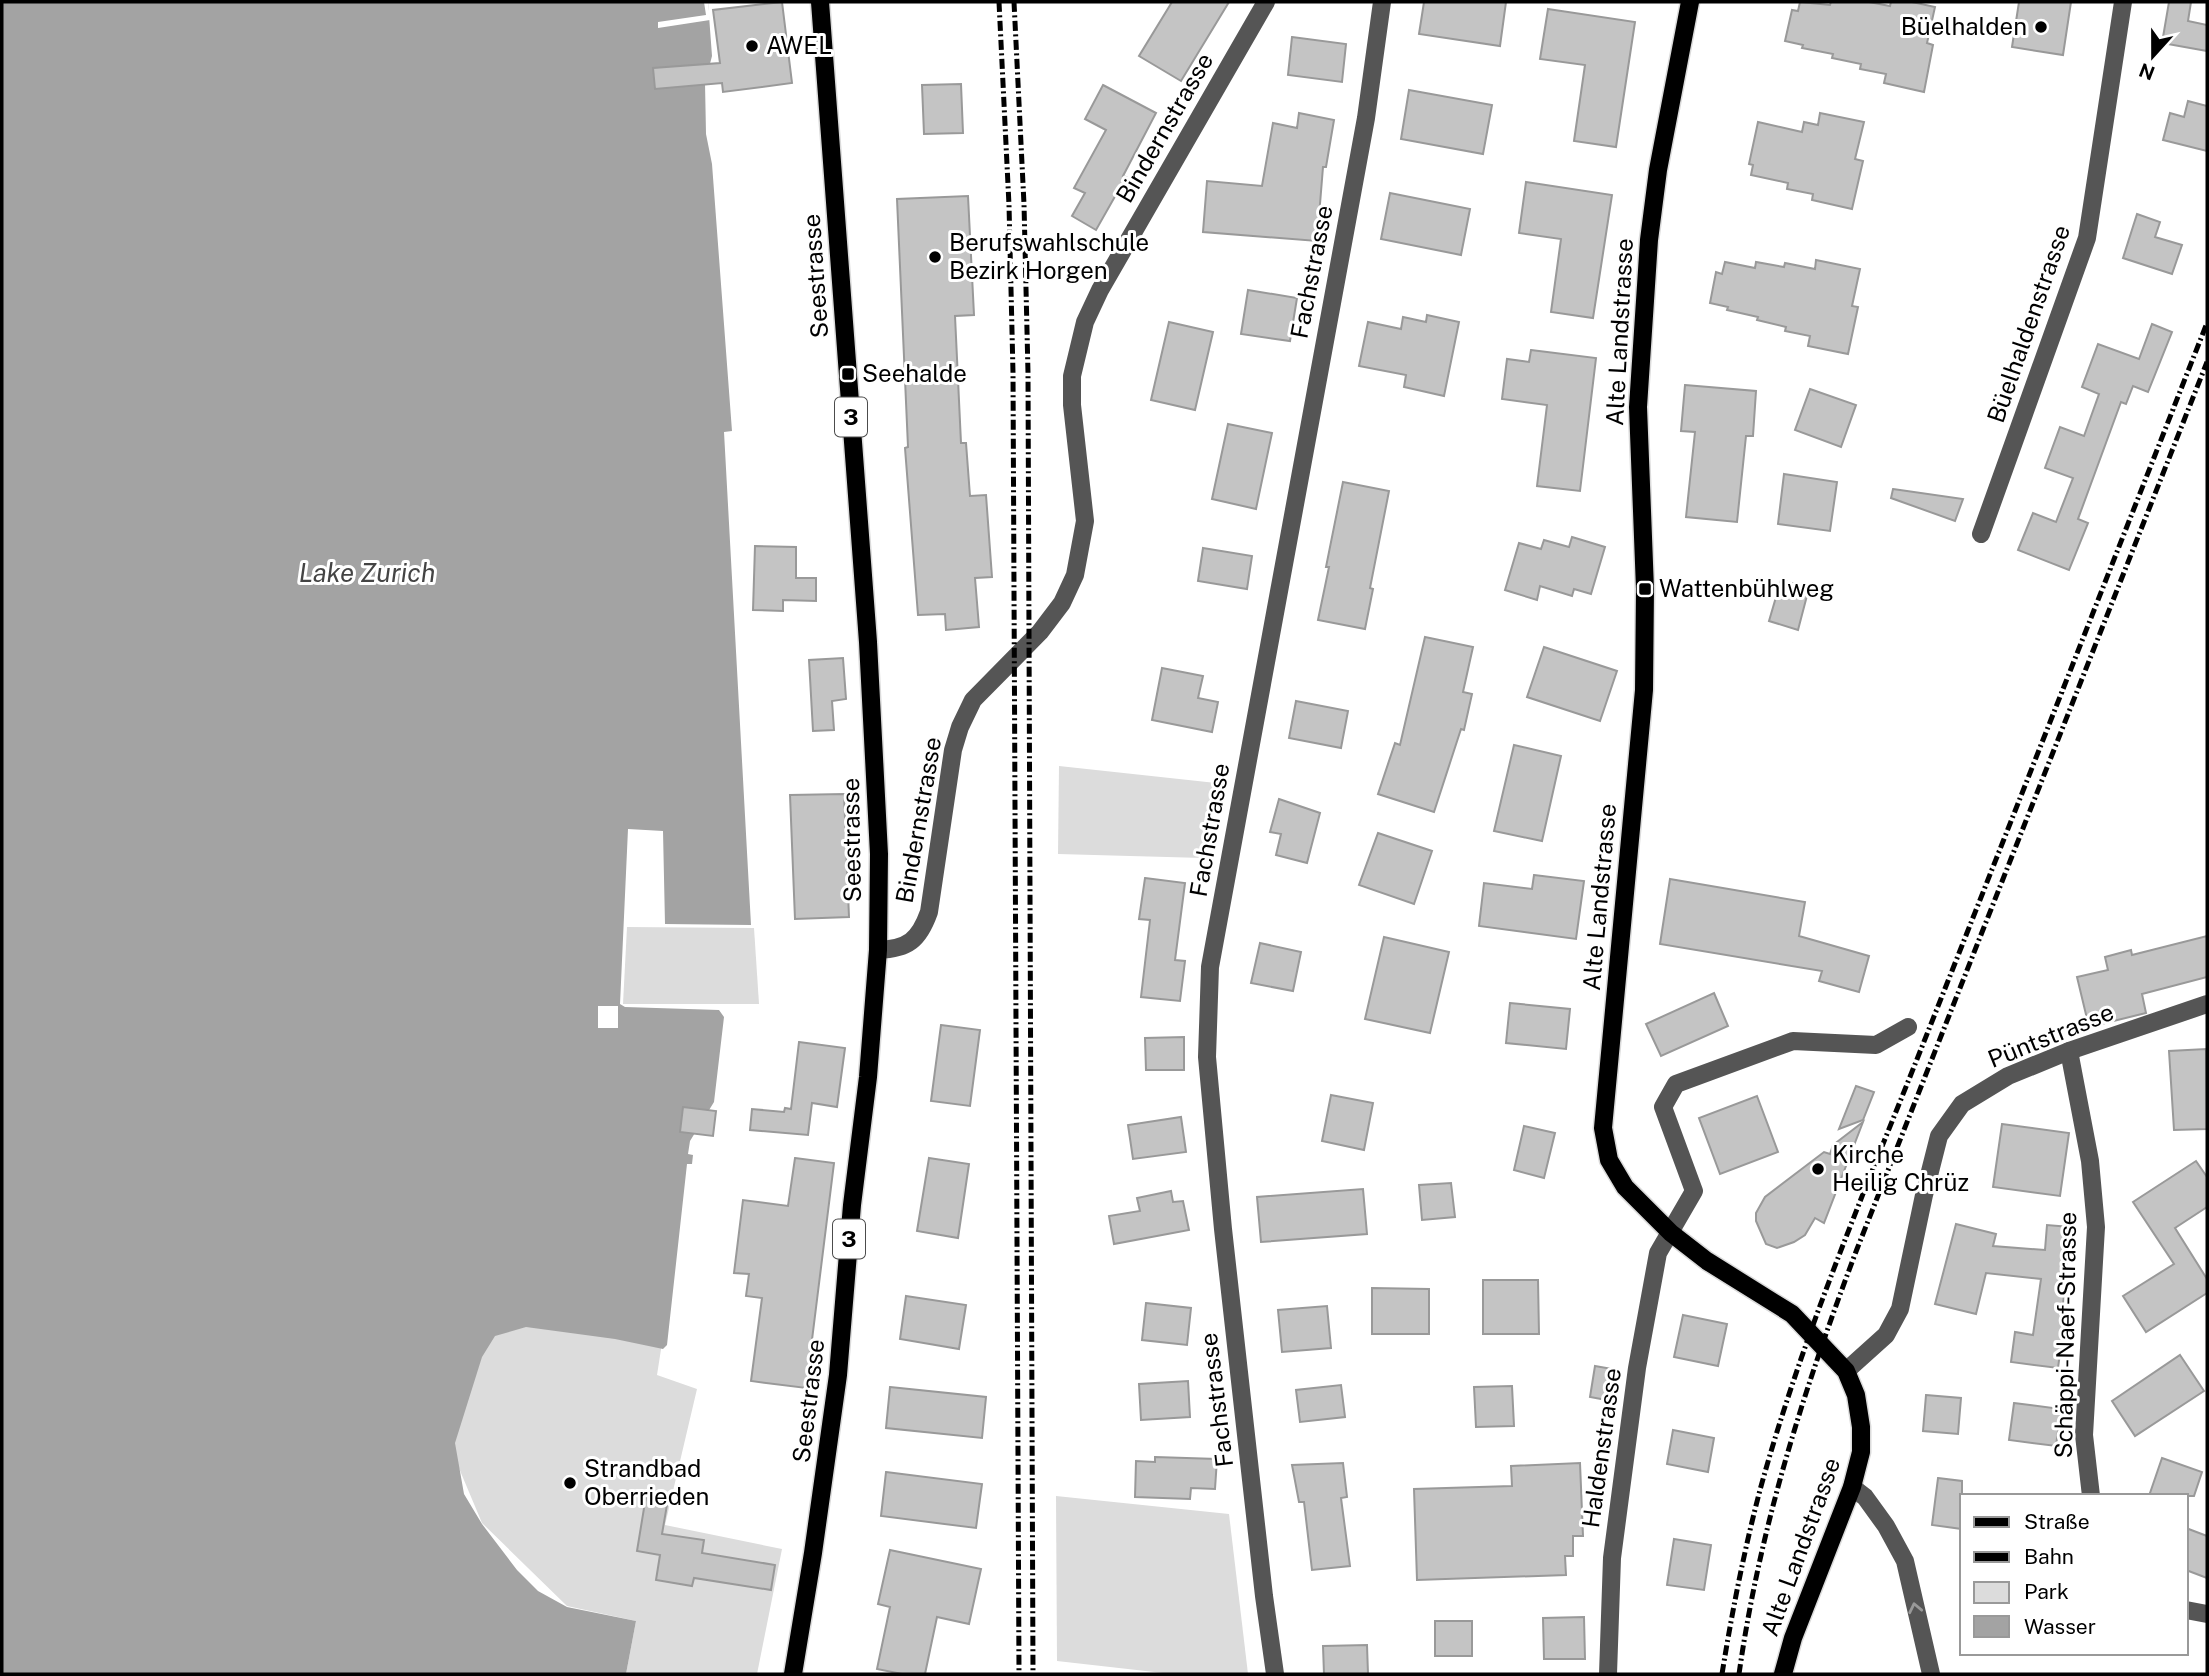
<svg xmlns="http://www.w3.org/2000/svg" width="2209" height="1676" font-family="'Public Sans',sans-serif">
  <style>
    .green { fill: #dcdcdc }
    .water { fill: #a3a3a3 }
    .pier { fill: #fff }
    .building { fill: #c4c4c4; stroke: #999; stroke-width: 2 }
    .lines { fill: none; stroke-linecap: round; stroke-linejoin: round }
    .major-casing { stroke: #dbdbdb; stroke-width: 21 }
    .minor { stroke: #555; stroke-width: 18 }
    .major { stroke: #000; stroke-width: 18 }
    .rail { stroke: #000; stroke-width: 5; stroke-dasharray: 10 3.5 2 3.5; stroke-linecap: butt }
    .oneway { stroke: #999 }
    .poi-dot { fill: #000; stroke: #fff; stroke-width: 2.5 }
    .labels { text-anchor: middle; stroke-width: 6; stroke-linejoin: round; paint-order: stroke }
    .shield { fill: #fff; stroke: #4c4c4c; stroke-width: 2 }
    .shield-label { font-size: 23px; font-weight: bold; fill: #000 }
    .poi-label { font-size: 24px; fill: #000; stroke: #fff; text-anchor: start }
    .street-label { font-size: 24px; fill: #000; stroke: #fff }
    .water-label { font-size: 26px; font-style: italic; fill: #444; stroke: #fff }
  </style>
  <rect width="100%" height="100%" fill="#fff"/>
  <!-- green -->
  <g class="green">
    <path d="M1059,766L1216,783L1203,858L1058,854Z"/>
    <path d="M627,927L754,928L759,1004H623Z"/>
    <path d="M489,1321L662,1343L657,1375L697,1389L665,1525L782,1549L757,1674H626L636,1621L567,1606L482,1523L448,1442Z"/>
    <path d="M1056,1496L1229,1514L1248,1674H1172L1057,1661Z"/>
  </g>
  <!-- water -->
  <path class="water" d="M2,2H708L712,56L705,83L706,134L712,164L732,431L724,432L751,925L665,924L663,831L628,829L620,1004L625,1007L719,1010L724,1017L714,1102L690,1141L688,1154L693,1155L692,1164H687L667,1345L663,1349L615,1339L526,1327L495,1336L482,1357L455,1443L464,1494L482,1524L517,1570L538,1591L567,1607L636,1621L626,1674H2Z"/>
  <!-- pier -->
  <g class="pier">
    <path d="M704,2H708L710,20L658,28V22L706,15Z"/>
    <rect x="598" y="1006" width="20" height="22"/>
  </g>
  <!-- building -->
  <g class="building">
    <path d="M782,2L792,83L723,92L722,83L655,89L653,68L720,63L713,10Z"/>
    <path d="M1172,2H1229L1181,81L1139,56Z"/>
    <path d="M1424,2H1506L1500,46L1419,34Z"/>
    <path d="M1800,2L1830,5L1831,2H1869L1890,6L1891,2H1912L1935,7L1927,43L1933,45L1924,92L1884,83L1886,74L1860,69L1861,64L1832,58L1833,54L1802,48L1803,45L1785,41L1792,10L1798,11Z"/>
    <path d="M2019,2H2071L2063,55L2012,47Z"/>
    <path d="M2169,2H2191L2188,21L2207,25V51L2162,43Z"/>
    <path d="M1548,9L1635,22L1616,147L1574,141L1585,65L1540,59Z"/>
    <path d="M1292,37L1346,44L1342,82L1288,75Z"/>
    <path d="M961,84L963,133L924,134L922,85Z"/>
    <path d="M1103,85L1156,113L1123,176L1126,177L1096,230L1072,216L1085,193L1074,188L1106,130L1085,119Z"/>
    <path d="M1409,90L1492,105L1483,154L1401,139Z"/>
    <path d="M2188,101L2207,106V151L2163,140L2170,113L2184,117Z"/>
    <path d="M1299,113L1334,120L1326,167H1323L1317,241L1203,232L1207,181L1262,186L1273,123L1297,128Z"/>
    <path d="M1820,113L1864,122L1855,159L1863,161L1852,209L1812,200L1813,194L1787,189L1788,183L1751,175L1753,165L1749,164L1758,122L1802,132L1804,122L1818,125Z"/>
    <path d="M1526,182L1612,195L1593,318L1551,312L1561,239L1519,233Z"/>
    <path d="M1390,193L1470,209L1461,255L1381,239Z"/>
    <path d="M968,196L974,315L955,316L961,443H966L970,496L986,495L992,577L975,578L979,627L946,630L945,614L918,615L905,448L908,447L897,199Z"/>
    <path d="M2137,214L2160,222L2155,237L2182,245L2172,274L2123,258Z"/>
    <path d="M1816,260L1860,269L1852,306L1858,307L1848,354L1808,346L1810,336L1785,331L1786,327L1757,320L1758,317L1727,310L1728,307L1710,303L1716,272L1722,274L1725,262L1755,268L1756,262L1784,267L1785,263L1815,269Z"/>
    <path d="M1248,290L1297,298L1290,341L1241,334Z"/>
    <path d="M1427,315L1459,322L1444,396L1404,387L1406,375L1359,366L1368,322L1401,329L1403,317L1426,322Z"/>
    <path d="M1169,322L1213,332L1195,410L1151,400Z"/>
    <path d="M2152,324L2172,332L2148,392L2133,386L2126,404L2121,402L2078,519L2088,523L2069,570L2018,550L2033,513L2056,522L2073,478L2045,468L2060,427L2084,436L2099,394L2082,387L2098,344L2139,359Z"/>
    <path d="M1531,350L1596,358L1580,491L1537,486L1547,405L1502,399L1507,359L1529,362Z"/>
    <path d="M1685,385L1756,391L1753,436H1746L1737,522L1686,517L1695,432L1681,431Z"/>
    <path d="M1810,389L1856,405L1841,447L1795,430Z"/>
    <path d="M1228,424L1272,433L1256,509L1212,499Z"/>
    <path d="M1784,474L1837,482L1830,531L1778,524Z"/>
    <path d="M1343,482L1389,491L1370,588L1373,589L1365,629L1318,620L1329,567H1326Z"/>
    <path d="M1893,489L1963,499L1955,521L1891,498Z"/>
    <path d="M1572,537L1605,547L1591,594L1574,589L1572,596L1540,586L1537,600L1505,590L1519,543L1541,549L1544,540L1569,547Z"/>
    <path d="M755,546L796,547V578H816V601L783,600V611L753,610Z"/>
    <path d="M1203,548L1252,556L1247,589L1198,581Z"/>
    <path d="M1781,580L1809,588L1798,630L1769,621Z"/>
    <path d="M1425,637L1473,647L1463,692L1472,694L1464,730L1461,729L1434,812L1378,794L1395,743L1400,745Z"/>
    <path d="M1544,647L1617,671L1600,721L1527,697Z"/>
    <path d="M843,658L846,699L832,701L834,730L813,731L809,660Z"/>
    <path d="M1162,668L1203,676L1198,698L1218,702L1212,732L1152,720Z"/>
    <path d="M1296,701L1348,711L1341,748L1289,738Z"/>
    <path d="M1514,745L1561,756L1542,841L1494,831Z"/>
    <path d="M844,794L849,917L795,919L790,795Z"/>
    <path d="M1279,799L1320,813L1307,863L1276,855L1281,834L1270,832Z"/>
    <path d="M1378,833L1432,851L1414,904L1359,885Z"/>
    <path d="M1534,875L1584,881L1576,939L1479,926L1484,883L1532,889Z"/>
    <path d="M1145,878L1185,883L1175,960L1185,961L1180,1001L1141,997L1150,920L1139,919Z"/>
    <path d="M1670,879L1805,902L1799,936L1869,956L1859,992L1819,981L1822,971L1660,944Z"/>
    <path d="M2207,936V977L2142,994L2146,1013L2089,1027L2077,977L2108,970L2105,957L2131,950L2132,955Z"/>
    <path d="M1384,937L1449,952L1430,1033L1365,1019Z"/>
    <path d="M1260,943L1301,952L1293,991L1251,983Z"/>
    <path d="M1714,993L1728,1026L1661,1056L1646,1024Z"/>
    <path d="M1510,1003L1570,1009L1566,1049L1506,1043Z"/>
    <path d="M941,1025L980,1030L970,1106L931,1101Z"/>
    <path d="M1184,1037V1070H1146L1145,1038Z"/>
    <path d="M799,1042L845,1048L837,1107L812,1103L808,1135L750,1130L752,1109L784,1112L785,1108L791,1109Z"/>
    <path d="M2206,1049L2207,1129L2174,1130L2169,1051Z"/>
    <path d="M1856,1086L1874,1092L1863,1120L1839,1129Z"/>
    <path d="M1331,1095L1373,1103L1364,1150L1322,1141Z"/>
    <path d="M1757,1096L1778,1152L1720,1174L1699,1118Z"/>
    <path d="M683,1107L716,1111L713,1136L680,1132Z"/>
    <path d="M1181,1117L1186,1152L1133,1159L1128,1125Z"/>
    <path d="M1863,1122L1824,1223L1815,1218L1805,1235L1794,1242L1777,1248L1766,1244L1756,1221V1213L1765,1197L1824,1152L1830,1154L1833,1145Z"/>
    <path d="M2002,1124L2069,1133L2060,1196L1993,1187Z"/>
    <path d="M1524,1126L1555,1133L1544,1178L1514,1170Z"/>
    <path d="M795,1158L834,1163L806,1388L751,1381L762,1298L746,1296L749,1274L734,1273L743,1200L788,1206Z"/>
    <path d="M929,1158L969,1164L958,1238L917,1231Z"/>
    <path d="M2196,1161L2207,1177V1207L2175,1228L2207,1279V1293L2146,1332L2123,1296L2174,1264L2133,1202Z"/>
    <path d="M1451,1183L1455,1217L1422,1220L1419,1185Z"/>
    <path d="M1363,1189L1367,1234L1261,1242L1257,1197Z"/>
    <path d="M1171,1191L1173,1202L1183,1201L1189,1230L1114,1244L1109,1216L1140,1211L1137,1198Z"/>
    <path d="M1956,1224L1996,1234L1993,1246L2045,1250L2047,1225L2070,1227L2062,1316L2065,1317L2058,1368L2011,1362L2015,1332L2033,1335L2041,1279L1986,1273L1976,1314L1935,1304Z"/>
    <path d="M1483,1280H1538L1539,1334H1483Z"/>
    <path d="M1372,1288L1429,1289V1334H1372Z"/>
    <path d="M906,1296L966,1305L959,1349L900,1339Z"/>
    <path d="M1146,1303L1191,1308L1187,1345L1142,1340Z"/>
    <path d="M1327,1306L1331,1348L1282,1352L1278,1310Z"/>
    <path d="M1683,1315L1727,1324L1718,1366L1674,1357Z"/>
    <path d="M2180,1355L2204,1391L2135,1436L2112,1401Z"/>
    <path d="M1595,1366L1618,1370L1612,1401L1590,1397Z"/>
    <path d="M1188,1381L1190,1417L1141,1420L1139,1384Z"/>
    <path d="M1341,1385L1345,1417L1300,1422L1296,1390Z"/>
    <path d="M1512,1386L1514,1426L1476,1427L1474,1387Z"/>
    <path d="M890,1387L986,1397L982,1438L886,1428Z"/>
    <path d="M1926,1395L1961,1398L1958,1434L1923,1431Z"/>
    <path d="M2014,1403L2061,1409L2056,1446L2009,1440Z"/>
    <path d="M1673,1430L1714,1438L1708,1472L1667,1464Z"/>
    <path d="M1155,1457L1217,1459L1215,1489L1191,1488L1190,1499L1135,1497L1136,1461L1155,1462Z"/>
    <path d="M2162,1458L2202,1472L2194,1496H2149Z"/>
    <path d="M1343,1463L1347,1497L1341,1498L1350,1566L1312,1570L1304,1502H1299L1292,1465Z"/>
    <path d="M1580,1463L1583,1536H1573V1556H1565L1566,1575L1417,1580L1414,1489L1512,1486L1511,1466Z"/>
    <path d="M886,1472L982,1484L976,1528L881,1516Z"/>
    <path d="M1938,1478L1962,1481V1529L1932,1525Z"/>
    <path d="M646,1496L668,1499L662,1534L704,1540L702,1553L775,1565L771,1590L694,1578L692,1586L656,1580L660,1555L637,1551Z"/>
    <path d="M2186,1528L2207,1536V1578L2186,1570Z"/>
    <path d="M1674,1539L1711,1545L1704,1590L1667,1585Z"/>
    <path d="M890,1550L981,1569L969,1624L937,1617L925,1674H902L877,1669L890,1607L878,1604Z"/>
    <path d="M1584,1617L1585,1659H1544L1543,1618Z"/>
    <rect x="1435" y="1621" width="37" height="35"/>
    <path d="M1367,1645L1368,1674H1324L1323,1646Z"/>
  </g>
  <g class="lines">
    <!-- major casing -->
    <g class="major-casing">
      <g id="major">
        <path d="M1690,2L1658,170L1649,240L1638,407L1645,589L1644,690L1603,1128L1609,1160L1625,1187L1671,1233L1707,1261L1792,1314L1846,1371L1856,1395L1861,1427V1452L1852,1487L1793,1638L1783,1674"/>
        <path d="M793,1674L813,1553L838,1375L852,1205L868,1077L878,950L879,854L868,642L820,2"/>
      </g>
    </g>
    <!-- minor -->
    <g class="minor">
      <path d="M1981,534L2087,238L2123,2"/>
      <path d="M878,950C908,949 919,940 929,912L953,750L960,727L973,700L1040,632L1062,603L1075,575L1085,521L1072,405V376L1085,322L1100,290L1266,2"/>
      <path d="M2069,1051L2090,1161L2096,1227L2084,1435L2091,1496"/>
      <path d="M1846,1371L1886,1335L1900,1309L1924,1195L1939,1136L1962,1104L2008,1076L2069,1051L2207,1004"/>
      <path d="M1852,1487L1865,1497L1886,1526L1905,1561L1931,1674"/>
      <path d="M2186,1610L2207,1614"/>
      <path d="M1275,1674L1264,1596L1223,1229L1207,1057L1210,967L1366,118L1382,2"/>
      <path d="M1608,1674L1612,1558L1637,1368L1658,1253L1694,1191L1663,1107L1676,1084L1793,1041L1876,1045L1908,1027"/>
    </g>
    <!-- major -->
    <use href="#major" class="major"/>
    <!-- rail -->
    <g class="rail">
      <path d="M999,2L1009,205L1013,373L1019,1674"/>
      <path d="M1014,2L1024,204L1028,373L1033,1674"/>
      <path d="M1722,1674C1732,1612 1744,1551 1760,1490C1803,1333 1869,1181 1929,1029C2022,794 2114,559 2207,323"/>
      <path d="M1739,1674C1760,1526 1804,1389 1857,1249L2207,362"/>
    </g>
  </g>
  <!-- one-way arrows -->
  <defs><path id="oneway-chevron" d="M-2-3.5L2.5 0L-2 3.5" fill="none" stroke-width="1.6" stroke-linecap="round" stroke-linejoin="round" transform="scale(1.75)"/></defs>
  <use class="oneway" href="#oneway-chevron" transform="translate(1915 1608) rotate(-102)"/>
  <!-- markers -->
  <g class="poi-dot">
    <circle cx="2041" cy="27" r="7"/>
    <circle cx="752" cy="46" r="7"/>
    <circle cx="935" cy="257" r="7"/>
    <rect x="841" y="367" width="14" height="14" rx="3.5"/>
    <rect x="1638" y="582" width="14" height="14" rx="3.5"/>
    <circle cx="1818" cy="1169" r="7"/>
    <circle cx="570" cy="1483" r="7"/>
  </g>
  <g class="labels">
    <!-- shield labels -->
    <g class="shield">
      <rect x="835" y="397.5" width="32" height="39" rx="5"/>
      <rect x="833" y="1219.5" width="32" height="39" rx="5"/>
    </g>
    <g class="shield-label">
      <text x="851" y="425">3</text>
      <text x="849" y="1247">3</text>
    </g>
    <!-- poi labels -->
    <g class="poi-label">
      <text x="2027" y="35" text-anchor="end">Büelhalden</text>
      <text x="766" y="54">AWEL</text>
      <text x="949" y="251">Berufswahlschule<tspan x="949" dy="28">Bezirk Horgen</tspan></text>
      <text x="862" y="382">Seehalde</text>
      <text x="1659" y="597">Wattenbühlweg</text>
      <text x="1832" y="1163">Kirche<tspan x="1832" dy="28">Heilig Chrüz</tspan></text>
      <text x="584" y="1477">Strandbad<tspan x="584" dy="28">Oberrieden</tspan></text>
    </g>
    <!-- street labels -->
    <g class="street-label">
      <text transform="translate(1165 128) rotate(-60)" y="8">Bindernstrasse</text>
      <text transform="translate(1312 272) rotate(-79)" y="8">Fachstrasse</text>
      <text transform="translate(816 276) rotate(-94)" y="8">Seestrasse</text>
      <text transform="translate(2029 324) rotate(-71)" y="8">Büelhaldenstrasse</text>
      <text transform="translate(1620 332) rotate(-87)" y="8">Alte Landstrasse</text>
      <text transform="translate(919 820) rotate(-80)" y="8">Bindernstrasse</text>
      <text transform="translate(1210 830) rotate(-80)" y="8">Fachstrasse</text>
      <text transform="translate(852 840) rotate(-91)" y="8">Seestrasse</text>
      <text transform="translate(1600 897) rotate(-85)" y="8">Alte Landstrasse</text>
      <text transform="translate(2051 1036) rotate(-22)" y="8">Püntstrasse</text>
      <text transform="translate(2066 1335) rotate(-89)" y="8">Schäppi-Naef-Strasse</text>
      <text transform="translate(1217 1400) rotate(-97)" y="8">Fachstrasse</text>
      <text transform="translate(809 1401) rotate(-83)" y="8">Seestrasse</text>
      <text transform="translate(1602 1448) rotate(-82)" y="8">Haldenstrasse</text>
      <text transform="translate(1801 1547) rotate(-70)" y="8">Alte Landstrasse</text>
    </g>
    <!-- water labels -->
    <g class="water-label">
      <text x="367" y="582">Lake Zurich</text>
    </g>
  </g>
  <!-- border -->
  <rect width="2209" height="1676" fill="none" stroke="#000000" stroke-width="7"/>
  <!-- legend -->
  <rect x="1960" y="1494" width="228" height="161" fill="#ffffff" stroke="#999999" stroke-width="2"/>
  <rect x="1974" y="1517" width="35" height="10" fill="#000000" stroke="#999999" stroke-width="2"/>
  <text x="2024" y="1529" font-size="21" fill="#000000">Straße</text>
  <rect x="1974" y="1552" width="35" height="10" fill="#000000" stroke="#999999" stroke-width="2"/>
  <text x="2024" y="1564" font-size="21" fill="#000000">Bahn</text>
  <rect x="1974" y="1582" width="35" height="21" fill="#dcdcdc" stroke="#999999" stroke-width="2"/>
  <text x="2024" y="1599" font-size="21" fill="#000000">Park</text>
  <rect x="1974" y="1616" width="35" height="21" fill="#a3a3a3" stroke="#999999" stroke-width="2"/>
  <text x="2024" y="1634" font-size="21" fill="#000000">Wasser</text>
  <!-- north arrow -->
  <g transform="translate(2153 56) rotate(201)" stroke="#ffffff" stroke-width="5" paint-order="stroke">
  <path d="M0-5L12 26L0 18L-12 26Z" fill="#000000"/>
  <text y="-10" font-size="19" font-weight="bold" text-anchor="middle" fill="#000000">N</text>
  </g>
</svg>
